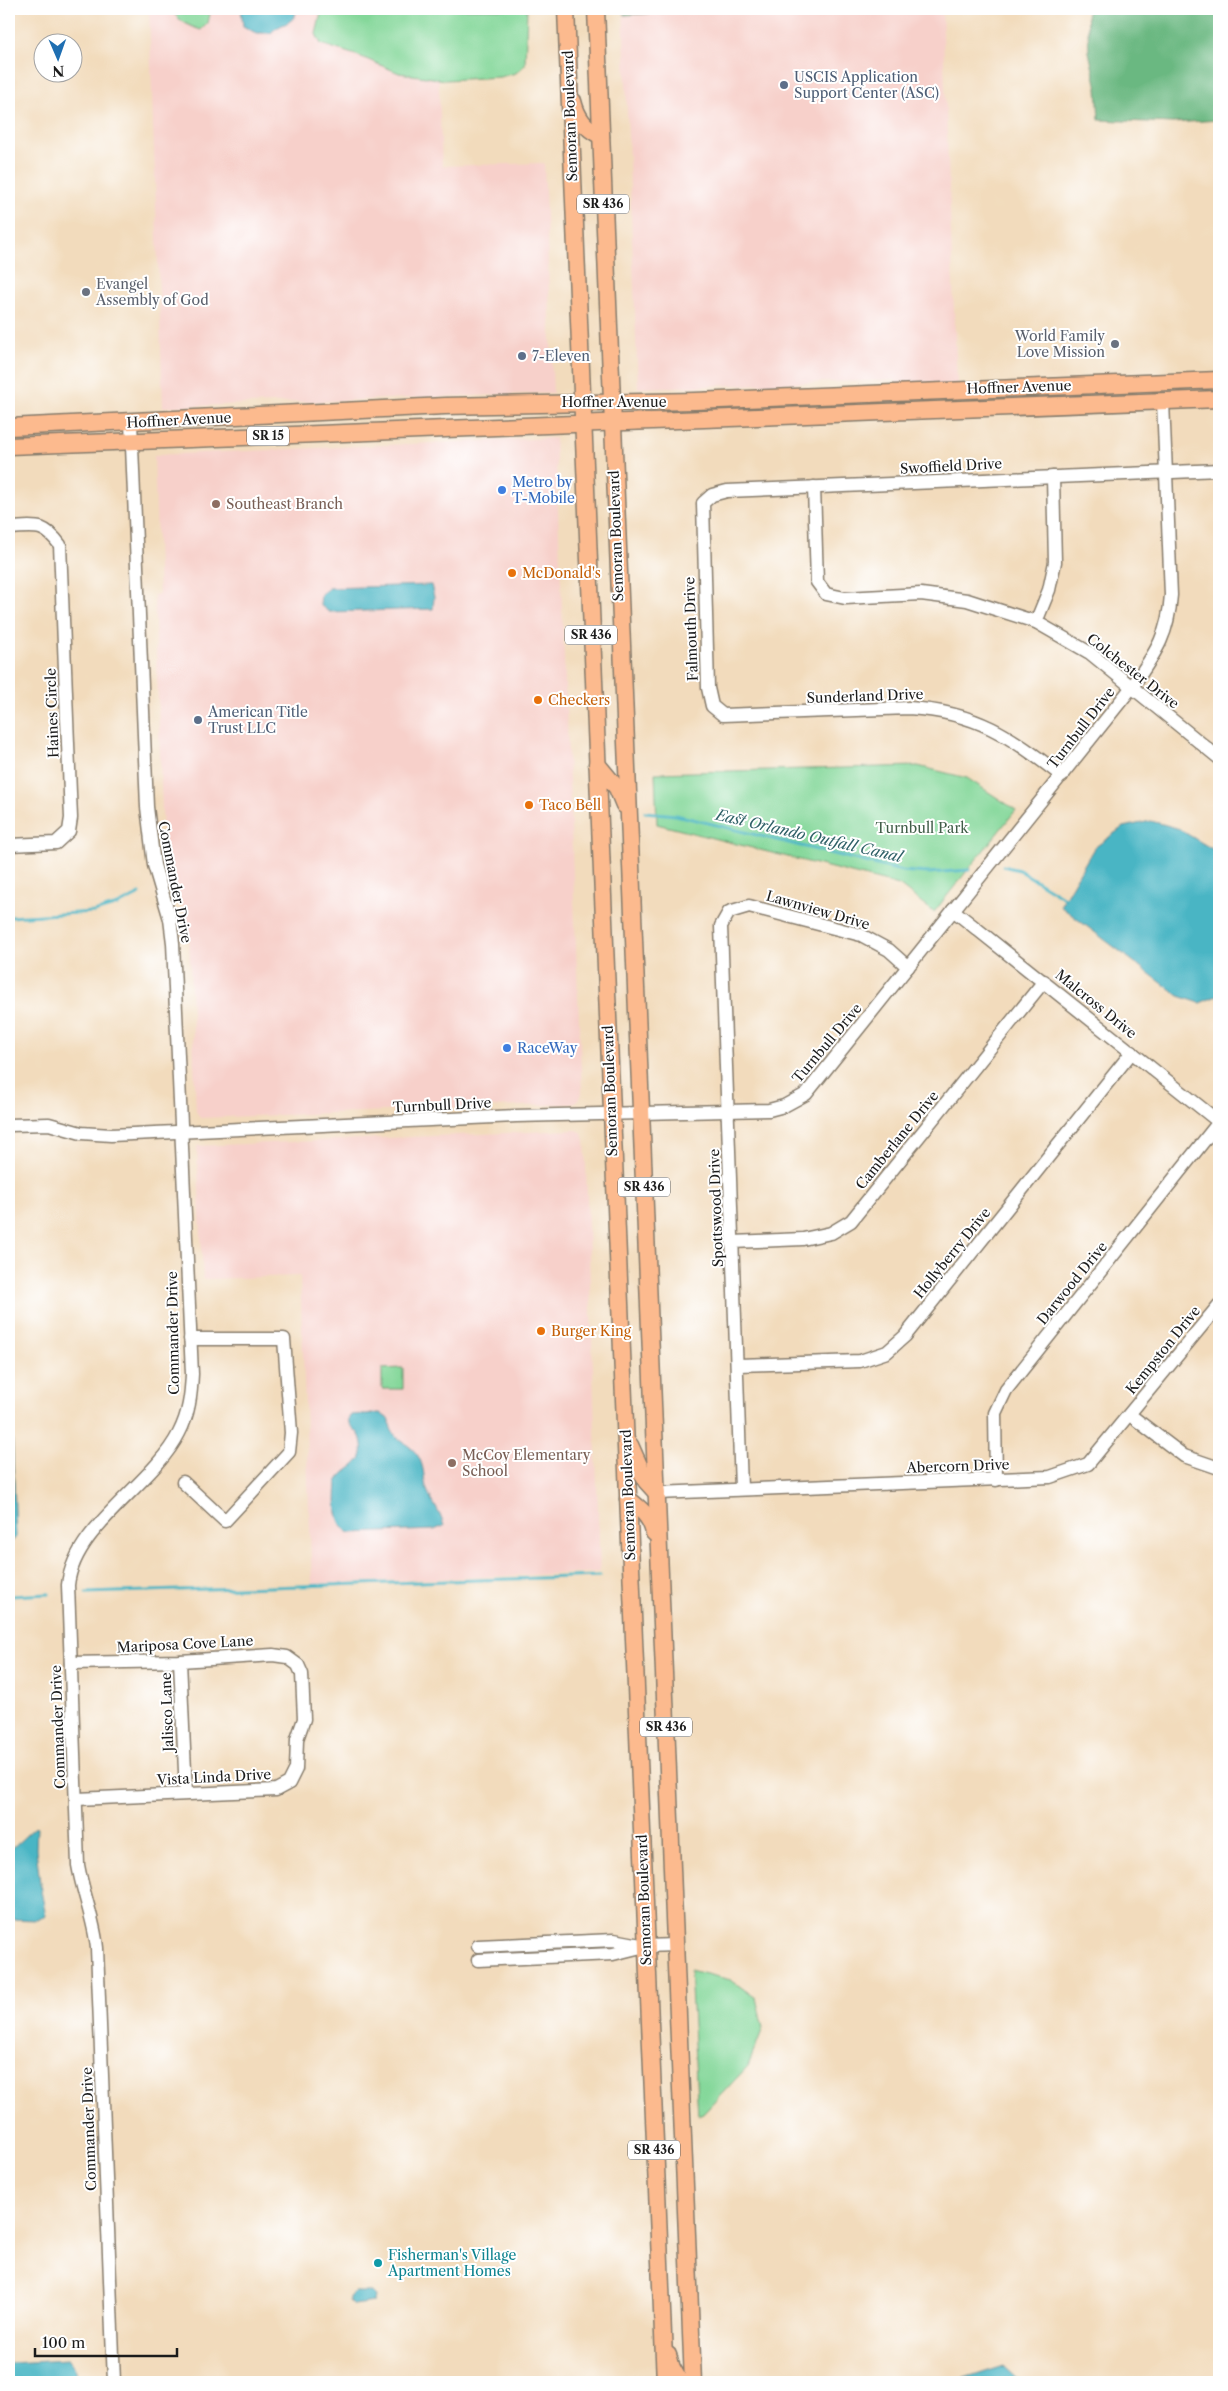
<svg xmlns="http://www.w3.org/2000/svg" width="1228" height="2391" font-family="'Libre Caslon Text',serif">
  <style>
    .built { fill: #f7d0ca }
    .green { fill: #83d799; stroke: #507a5a }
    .forest { fill: #6ab881; stroke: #436a4e }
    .water { fill: #48b5c4; stroke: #326870 }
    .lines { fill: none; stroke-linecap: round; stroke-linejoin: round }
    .stream { stroke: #48b5c4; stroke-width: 3 }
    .minor-casing { stroke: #877c6c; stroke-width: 15 }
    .major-casing { stroke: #877c6c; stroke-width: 19 }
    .minor { stroke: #fff; stroke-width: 12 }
    .major { stroke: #fcba8e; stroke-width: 16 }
    .service-dot { fill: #5c6f8a; stroke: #fff; stroke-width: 2 }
    .worship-dot { fill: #6b7280; stroke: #fff; stroke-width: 2 }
    .shop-dot { fill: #3f7fe0; stroke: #fff; stroke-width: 2 }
    .education-dot { fill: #8d6e63; stroke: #fff; stroke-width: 2 }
    .food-dot { fill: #e8710a; stroke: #fff; stroke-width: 2 }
    .culture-dot { fill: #0f9aa8; stroke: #fff; stroke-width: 2 }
    .labels { text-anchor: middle; stroke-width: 4; stroke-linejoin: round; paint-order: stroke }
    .shield { fill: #fff; stroke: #606060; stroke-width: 1 }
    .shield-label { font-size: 12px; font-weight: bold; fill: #1c1c1c }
    .service-label { font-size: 14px; fill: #4e5e75; stroke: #fff; text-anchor: start }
    .street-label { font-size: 14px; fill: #1c1c1c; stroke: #fff }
    .worship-label { font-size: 14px; fill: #5b616d; stroke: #fff; text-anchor: start }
    .shop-label { font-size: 14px; fill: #366cbe; stroke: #fff; text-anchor: start }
    .education-label { font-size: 14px; fill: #785e54; stroke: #fff; text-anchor: start }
    .food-label { font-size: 14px; fill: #c56008; stroke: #fff; text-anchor: start }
    .park-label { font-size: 14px; fill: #405d48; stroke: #fff }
    .culture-label { font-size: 14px; fill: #0d838f; stroke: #fff; text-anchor: start }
    .water-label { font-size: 15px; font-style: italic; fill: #306168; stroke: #fff }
  </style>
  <rect width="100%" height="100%" fill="#fff"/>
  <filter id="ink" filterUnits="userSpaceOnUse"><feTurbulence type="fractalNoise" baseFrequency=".02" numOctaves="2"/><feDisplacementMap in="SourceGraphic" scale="10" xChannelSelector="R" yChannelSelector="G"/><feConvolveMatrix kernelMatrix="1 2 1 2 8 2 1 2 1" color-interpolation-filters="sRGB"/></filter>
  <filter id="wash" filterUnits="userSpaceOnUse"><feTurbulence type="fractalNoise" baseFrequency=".0096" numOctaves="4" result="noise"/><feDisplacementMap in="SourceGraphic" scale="20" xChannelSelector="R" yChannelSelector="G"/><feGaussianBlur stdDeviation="1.12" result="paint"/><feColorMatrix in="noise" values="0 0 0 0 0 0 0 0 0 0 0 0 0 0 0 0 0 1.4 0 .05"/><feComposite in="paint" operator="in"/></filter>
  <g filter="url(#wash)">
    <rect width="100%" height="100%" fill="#f2dbbc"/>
    <!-- built -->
    <g class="built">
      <path d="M149,9H436L442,166L544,163L553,393L163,407Z"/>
      <path d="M623,9H942L957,385L897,388L896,380L638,388Z"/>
      <path d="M555,438L582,1093L579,1099L572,1104L200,1118L196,1111L189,937L186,917L166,857L163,836L154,595L159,594L154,455Z"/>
      <path d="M576,1130L581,1132L585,1140L600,1572L312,1584L300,1276L203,1279L197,1146Z"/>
    </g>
    <!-- green -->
    <g class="green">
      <path d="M170,9H211L208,23L201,30C188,26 178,20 170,9Z"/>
      <path d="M322,9H527L525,65L516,73L500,77L446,80L399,73L359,56L321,44L316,34Z"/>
      <path d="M918,766L967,778L1016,810L934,912L899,885L657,824L655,773Z"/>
      <path d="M403,1368V1389H382V1369Z"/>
      <path d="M690,1970L731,1980L756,1998L763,2028L748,2066L703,2114L698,2116Z"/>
    </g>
    <!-- forest -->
    <g class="forest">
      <path d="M625,9H725L624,15Z"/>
      <path d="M1087,9H1219V120L1173,123L1099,120L1097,88L1089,52Z"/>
    </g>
    <!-- water -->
    <g class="water">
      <path d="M241,9H297C294,26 280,22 271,33H256L243,26Z"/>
      <path d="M431,585L434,597L433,609L329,612L320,605L321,594L329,588Z"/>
      <path d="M1151,821L1177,828L1219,853V995L1200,1003L1179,996L1060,906L1094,848L1123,827Z"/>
      <path d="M9,1341L16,1537L9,1545Z"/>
      <path d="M380,1413L390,1420C389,1440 410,1442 418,1456C425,1467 423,1479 427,1490C432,1503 440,1511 444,1526L434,1530L350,1533C333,1525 336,1498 337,1482C347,1464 368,1467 361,1439C359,1431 350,1428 348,1419L351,1415Z"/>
      <path d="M37,1827L36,1849L41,1891L46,1915L38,1920L9,1919V1851L34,1828Z"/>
      <path d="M355,2292H371L375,2296L374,2302L353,2305L349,2301V2297Z"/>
      <path d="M68,2360L76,2370L77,2382H9V2363Z"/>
      <path d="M1004,2366L1021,2382H955Z"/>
    </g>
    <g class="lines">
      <!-- stream -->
      <g class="stream">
        <path d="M645,812L676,815L902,871L928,873L969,870"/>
        <path d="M1003,866L1019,870L1066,899"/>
        <path d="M9,917L94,912L118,905L140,894"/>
        <path d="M86,1593L600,1576"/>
        <path d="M9,1596L49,1594"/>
      </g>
    </g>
  </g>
  <g filter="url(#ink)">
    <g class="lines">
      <!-- minor casing -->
      <g class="minor-casing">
        <g id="minor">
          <path d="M814,487L817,582L826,594L845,598L921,594L967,600L1036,622L1090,653L1219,758"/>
          <path d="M9,528C35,527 43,522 60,545L71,818L69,831L56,843L9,845"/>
          <path d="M1036,622L1049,590L1055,562L1053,477"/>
          <path d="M1062,776C1010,736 977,712 909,708L723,715L712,706L708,688L703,503L712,495L727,491L1219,470"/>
          <path d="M953,910L1219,1122L1006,1390L995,1413L996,1480"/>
          <path d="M9,1125L49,1124L81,1133L111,1135L516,1116L769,1110L784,1106L806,1094L1132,687C1155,653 1168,637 1171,595L1163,401"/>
          <path d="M732,1242L803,1239L831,1233L851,1221L1044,981"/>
          <path d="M738,1365L860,1361L887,1352L905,1336L1132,1052"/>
          <path d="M1130,1415L1184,1456L1219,1468"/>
          <path d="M183,1482L225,1521L289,1452L291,1433L284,1339H190"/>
          <path d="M741,1488L721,926L729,912L749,906L861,935L889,950L908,967"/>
          <path d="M657,1493L1050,1477L1088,1464L1219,1305"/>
          <path d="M180,1661L186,1793"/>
          <path d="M71,1663L180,1661L273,1655L287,1657L298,1665L302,1674L304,1719L297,1739L296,1769L289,1783L276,1790L77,1799"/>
          <path d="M478,1946L614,1940L646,1946L675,1945"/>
          <path d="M478,1960L613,1954L641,1947"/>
          <path d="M114,2382L97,1948C94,1919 83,1894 78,1865L68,1585C74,1526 153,1485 179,1433C189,1414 191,1395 192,1374L173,943L170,919L154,865L147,807L131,422"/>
        </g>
      </g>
      <!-- major casing -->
      <g class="major-casing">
        <g id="major">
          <path d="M566,9L665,2382"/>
          <path d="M596,9L693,2382"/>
          <path d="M573,101C577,118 585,128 601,136"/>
          <path d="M9,427L445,406L695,401L1219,380"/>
          <path d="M9,446L1219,399"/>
          <path d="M597,764L617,788L624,805"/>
          <path d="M630,1445L646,1481L657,1493"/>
          <path d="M628,1499C641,1509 651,1517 654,1533"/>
          <path d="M668,2355L672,2368L680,2382"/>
        </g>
      </g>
      <!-- minor -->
      <use href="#minor" class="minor"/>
      <!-- major -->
      <use href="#major" class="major"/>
    </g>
  </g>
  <!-- markers -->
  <g class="service-dot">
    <circle cx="784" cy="85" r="5"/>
    <circle cx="522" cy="356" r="5"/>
    <circle cx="198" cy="720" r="5"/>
  </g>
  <g class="worship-dot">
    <circle cx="86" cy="292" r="5"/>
    <circle cx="1115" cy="344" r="5"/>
  </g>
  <g class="shop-dot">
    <circle cx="502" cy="490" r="5"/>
    <circle cx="507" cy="1048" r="5"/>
  </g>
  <g class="education-dot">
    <circle cx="216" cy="504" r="5"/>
    <circle cx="452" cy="1463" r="5"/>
  </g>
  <g class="food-dot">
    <circle cx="512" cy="573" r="5"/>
    <circle cx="538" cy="700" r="5"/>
    <circle cx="529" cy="805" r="5"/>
    <circle cx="541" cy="1331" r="5"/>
  </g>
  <circle class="culture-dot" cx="378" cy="2263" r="5"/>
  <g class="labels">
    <!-- shield labels -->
    <g class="shield">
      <rect x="577" y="194.5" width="52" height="19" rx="4"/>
      <rect x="247" y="426.5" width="42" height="19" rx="4"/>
      <rect x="565" y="625.5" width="52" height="19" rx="4"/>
      <rect x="618" y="1177.5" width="52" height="19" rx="4"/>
      <rect x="640" y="1717.5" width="52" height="19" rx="4"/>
      <rect x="628" y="2140.5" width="52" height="19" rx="4"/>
    </g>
    <g class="shield-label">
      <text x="603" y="208">SR 436</text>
      <text x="268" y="440">SR 15</text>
      <text x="591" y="639">SR 436</text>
      <text x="644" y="1191">SR 436</text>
      <text x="666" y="1731">SR 436</text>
      <text x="654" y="2154">SR 436</text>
    </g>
    <!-- service labels -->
    <g class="service-label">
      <text x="794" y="82">USCIS Application<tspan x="794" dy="16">Support Center (ASC)</tspan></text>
      <text x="532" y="361">7-Eleven</text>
      <text x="208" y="717">American Title<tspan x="208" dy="16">Trust LLC</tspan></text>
    </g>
    <!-- street labels -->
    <g class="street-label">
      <text transform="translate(570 116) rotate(-92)" y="5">Semoran Boulevard</text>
      <text transform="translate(1019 387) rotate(-2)" y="5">Hoffner Avenue</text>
      <text x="614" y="407">Hoffner Avenue</text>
      <text transform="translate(179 420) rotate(-3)" y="5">Hoffner Avenue</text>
      <text transform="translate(951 466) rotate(-3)" y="5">Swoffield Drive</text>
      <text transform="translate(616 536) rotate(-92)" y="5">Semoran Boulevard</text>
      <text transform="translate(691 629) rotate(-92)" y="5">Falmouth Drive</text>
      <text transform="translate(1133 671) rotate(38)" y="5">Colchester Drive</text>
      <text transform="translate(865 696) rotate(-2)" y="5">Sunderland Drive</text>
      <text transform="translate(52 713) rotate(-92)" y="5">Haines Circle</text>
      <text transform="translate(1081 728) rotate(-52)" y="5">Turnbull Drive</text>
      <text transform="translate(175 882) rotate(79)" y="5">Commander Drive</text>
      <text transform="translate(818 910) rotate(16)" y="5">Lawnview Drive</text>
      <text transform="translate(1096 1004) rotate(39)" y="5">Malcross Drive</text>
      <text transform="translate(827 1043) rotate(-50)" y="5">Turnbull Drive</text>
      <text transform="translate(610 1091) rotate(-92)" y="5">Semoran Boulevard</text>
      <text transform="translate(442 1105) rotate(-3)" y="5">Turnbull Drive</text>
      <text transform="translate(897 1140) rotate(-51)" y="5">Camberlane Drive</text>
      <text transform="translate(716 1208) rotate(-92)" y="5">Spottswood Drive</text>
      <text transform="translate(952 1253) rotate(-51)" y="5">Hollyberry Drive</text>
      <text transform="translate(1072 1283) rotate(-51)" y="5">Darwood Drive</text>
      <text transform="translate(173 1333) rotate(-91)" y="5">Commander Drive</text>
      <text transform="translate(1163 1350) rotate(-51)" y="5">Kempston Drive</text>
      <text transform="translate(958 1466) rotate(-2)" y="5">Abercorn Drive</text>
      <text transform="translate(628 1495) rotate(-92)" y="5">Semoran Boulevard</text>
      <text transform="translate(185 1644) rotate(-3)" y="5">Mariposa Cove Lane</text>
      <text transform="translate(167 1712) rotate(-92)" y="5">Jalisco Lane</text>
      <text transform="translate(58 1727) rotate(-92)" y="5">Commander Drive</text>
      <text transform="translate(214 1777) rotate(-3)" y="5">Vista Linda Drive</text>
      <text transform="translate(644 1900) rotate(-92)" y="5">Semoran Boulevard</text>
      <text transform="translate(89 2129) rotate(-92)" y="5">Commander Drive</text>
    </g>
    <!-- worship labels -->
    <g class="worship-label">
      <text x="96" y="289">Evangel<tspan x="96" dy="16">Assembly of God</tspan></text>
      <text x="1105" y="341" text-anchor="end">World Family<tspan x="1105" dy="16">Love Mission</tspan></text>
    </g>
    <!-- shop labels -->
    <g class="shop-label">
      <text x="512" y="487">Metro by<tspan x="512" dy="16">T-Mobile</tspan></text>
      <text x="517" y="1053">RaceWay</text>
    </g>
    <!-- education labels -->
    <g class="education-label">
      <text x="226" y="509">Southeast Branch</text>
      <text x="462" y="1460">McCoy Elementary<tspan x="462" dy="16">School</tspan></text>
    </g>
    <!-- food labels -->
    <g class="food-label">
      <text x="522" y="578">McDonald's</text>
      <text x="548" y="705">Checkers</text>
      <text x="539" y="810">Taco Bell</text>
      <text x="551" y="1336">Burger King</text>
    </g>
    <!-- park labels -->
    <g class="park-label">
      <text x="922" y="833">Turnbull Park</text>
    </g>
    <!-- culture labels -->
    <g class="culture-label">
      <text x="388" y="2260">Fisherman's Village<tspan x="388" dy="16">Apartment Homes</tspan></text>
    </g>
    <!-- water labels -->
    <g class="water-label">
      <text transform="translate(809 836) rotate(13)" y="5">East Orlando Outfall Canal</text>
    </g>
  </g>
  <!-- margin -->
  <rect width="1228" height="2391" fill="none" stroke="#fff" stroke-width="30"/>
  <!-- north arrow -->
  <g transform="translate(58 58) rotate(178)"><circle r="24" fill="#ffffff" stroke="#a4a4a4"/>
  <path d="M0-4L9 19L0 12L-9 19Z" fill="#1f6fb2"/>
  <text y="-8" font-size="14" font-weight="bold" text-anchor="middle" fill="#1c1c1c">N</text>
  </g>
  <!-- scale -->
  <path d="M35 2348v8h142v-8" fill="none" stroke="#1c1c1c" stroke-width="2.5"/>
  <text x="42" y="2348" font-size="15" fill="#1c1c1c" stroke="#ffffff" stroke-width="4" paint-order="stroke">100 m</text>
</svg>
